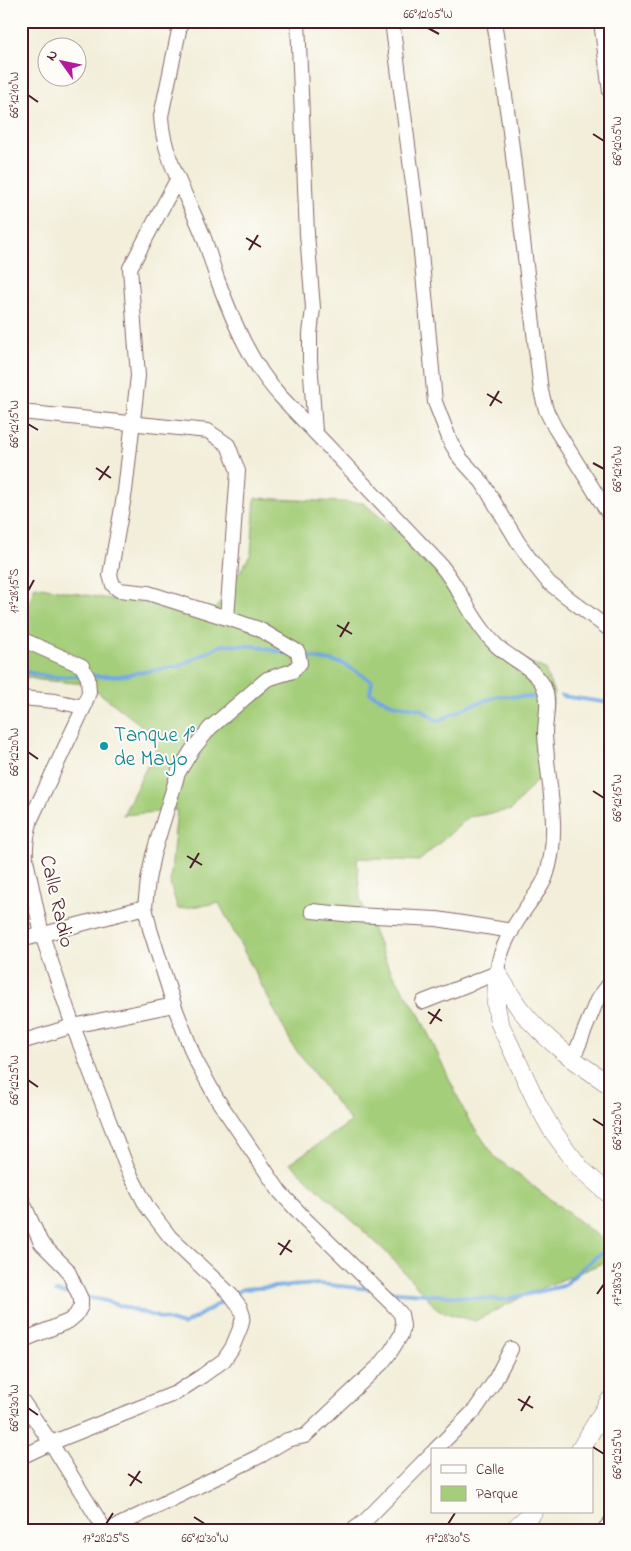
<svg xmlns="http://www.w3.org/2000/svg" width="631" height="1551" font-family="'Indie Flower',sans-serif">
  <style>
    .green { fill: #a4ce79; stroke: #777652 }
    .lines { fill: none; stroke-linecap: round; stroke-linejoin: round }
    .stream { stroke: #72a8e0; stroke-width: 4 }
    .minor-casing { stroke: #856768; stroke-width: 16 }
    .tertiary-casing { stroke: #856768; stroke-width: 19 }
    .minor { stroke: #fff; stroke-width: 14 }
    .tertiary { stroke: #fff; stroke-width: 18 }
    .ticks { fill: none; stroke: #4a1f2b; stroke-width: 2 }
    .culture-dot { fill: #0f9aa8; stroke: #fdfcf7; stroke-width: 2 }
    .labels { text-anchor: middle; stroke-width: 4; stroke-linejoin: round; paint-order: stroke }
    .culture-label { font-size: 21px; fill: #0d838f; stroke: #fdfcf7; text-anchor: start }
    .street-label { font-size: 21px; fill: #4a1f2b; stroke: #fdfcf7 }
    .neatline { fill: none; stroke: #4a1f2b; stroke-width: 2 }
    .ticks-label { font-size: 12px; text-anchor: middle; fill: #4a1f2b }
  </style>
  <rect width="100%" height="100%" fill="#fdfcf7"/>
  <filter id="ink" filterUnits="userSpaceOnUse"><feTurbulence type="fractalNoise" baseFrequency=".02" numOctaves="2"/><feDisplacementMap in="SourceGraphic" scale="10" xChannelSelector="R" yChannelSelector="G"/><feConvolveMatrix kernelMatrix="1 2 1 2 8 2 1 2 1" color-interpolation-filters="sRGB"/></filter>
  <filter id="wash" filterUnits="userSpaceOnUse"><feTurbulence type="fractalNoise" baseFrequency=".0096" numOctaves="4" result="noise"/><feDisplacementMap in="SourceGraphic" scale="20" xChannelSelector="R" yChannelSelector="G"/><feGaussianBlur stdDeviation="1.12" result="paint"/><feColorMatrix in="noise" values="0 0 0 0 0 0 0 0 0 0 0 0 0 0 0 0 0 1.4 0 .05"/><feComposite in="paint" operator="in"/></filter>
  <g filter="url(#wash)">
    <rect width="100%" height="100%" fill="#f2eed9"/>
    <!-- green -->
    <path class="green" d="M255,498L363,503L415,545L468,606L499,650L545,669L554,693L539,778L511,810L469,817L419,861L357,858L360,899L388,966L420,1016L467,1117L495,1157L610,1245V1260L530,1293L475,1321L439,1311L386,1252L290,1163L351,1122L293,1046L219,903L178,909L170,883L177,810L123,815L160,740L88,684L40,680L21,676V606H28L35,586L103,598L215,610L251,554Z"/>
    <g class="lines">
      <!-- stream -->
      <g class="stream">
        <path d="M302,656L342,663L372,681L370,693L392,704L420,709L438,721L467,707L498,696L536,697"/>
        <path d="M21,671L51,677L85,676"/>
        <path d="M92,676H119L179,666L222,645L254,646L290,654"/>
        <path d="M562,696L610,703"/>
        <path d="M385,1291L503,1300L563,1286L595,1257L610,1249"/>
        <path d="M56,1292L75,1295"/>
        <path d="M234,1294L243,1289L319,1284L371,1289"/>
        <path d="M85,1297L102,1300L183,1325L228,1298"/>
      </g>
    </g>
  </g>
  <g filter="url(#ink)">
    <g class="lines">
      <!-- minor casing -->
      <g class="minor-casing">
        <g id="minor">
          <path d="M181,21L161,116C163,160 189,198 204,238C209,252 213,267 218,281C234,323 251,365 282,398L439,563C461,589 472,622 497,646C511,659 534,668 543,685C551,701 545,717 545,734C545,742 547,751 547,760C551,798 559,839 546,876C543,886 534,896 528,905C514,925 499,948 497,973L423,1002"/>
          <path d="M298,21L307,234L313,308L310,334V360L315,432"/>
          <path d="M392,21L419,231L435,402L451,443L460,458L482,482L518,542L532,562L549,583L610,630"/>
          <path d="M494,21L509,123L541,391L546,410L555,428L610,516"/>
          <path d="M601,21L610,92"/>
          <path d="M21,412L208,431L228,445L238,471L227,618"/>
          <path d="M21,639L82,666L88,678L89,692L84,707"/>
          <path d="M21,698L55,701L84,707L31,819C27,833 25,845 26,860L42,935L73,1026L127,1168L147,1207L170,1237L231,1295L240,1307L243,1316L241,1326L232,1348L224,1360L202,1376L176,1393L51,1443L21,1457"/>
          <path d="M312,911L354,915L437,919L512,931"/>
          <path d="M21,940L145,907"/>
          <path d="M21,1042L73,1026L174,1005"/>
          <path d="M573,1059L597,1000L610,983"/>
          <path d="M21,1198L41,1243L67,1269L81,1299V1306L76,1315L69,1321L21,1341"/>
          <path d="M21,1399L51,1443L105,1530"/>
          <path d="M435,1450L475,1410L494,1382L511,1349"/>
          <path d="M109,1530L262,1455L287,1440L305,1436L382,1363L391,1351L401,1335L403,1326L401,1314L393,1305L306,1220L280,1192L217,1099L195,1059L174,1005L150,929L145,907L148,880L153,855L178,773L192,750L210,728L267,679L293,671L300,663L298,652L259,629L227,618L148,593L119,590L113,585L110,575L125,491L138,376L130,268L178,178"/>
          <path d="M353,1530L366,1520L432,1453"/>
          <path d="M604,1530L610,1523"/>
        </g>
      </g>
      <!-- tertiary casing -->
      <g class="tertiary-casing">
        <g id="tertiary">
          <path d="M497,973L496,1005L499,1022L538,1105L552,1130L568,1152L581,1169L610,1195"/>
          <path d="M497,973C505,985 512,998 520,1009C545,1040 577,1063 610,1085"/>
          <path d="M580,1450L610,1400"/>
          <path d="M513,1530L533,1512"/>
        </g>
      </g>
      <!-- minor -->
      <use href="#minor" class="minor"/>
      <!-- tertiary -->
      <use href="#tertiary" class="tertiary"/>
    </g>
  </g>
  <!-- ticks -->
  <path class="ticks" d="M428,28L439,34M28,95L38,102M593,134L604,141M246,238L261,247M249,250L258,235M487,394L502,403M490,406L499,391M28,424L38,430M593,463L604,469M96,468L111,478M99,480L109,466M28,591L34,580M337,625L352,634M340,637L349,622M28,752L38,759M593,791L604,798M187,856L202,865M190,868L199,853M428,1012L442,1021M430,1024L440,1009M28,1080L38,1087M593,1119L604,1126M278,1243L292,1252M280,1255L290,1240M597,1294L604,1284M518,1399L533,1408M28,1408L38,1415M521,1411L530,1396M593,1447L604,1454M128,1474L142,1483M130,1486L140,1471M194,1517L205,1524M106,1524L113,1513M448,1524L455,1513"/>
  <!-- markers -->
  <circle class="culture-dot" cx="104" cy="746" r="5"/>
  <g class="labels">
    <!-- culture labels -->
    <g class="culture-label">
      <text x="114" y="741">Tanque 1°<tspan x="114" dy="24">de Mayo</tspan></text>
    </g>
    <!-- street labels -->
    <g class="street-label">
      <text transform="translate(58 901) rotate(77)" y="7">Calle Radio</text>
    </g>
  </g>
  <!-- margin -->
  <rect width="631" height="1551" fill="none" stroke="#fdfcf7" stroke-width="55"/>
  <!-- legend -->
  <rect x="431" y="1448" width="162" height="65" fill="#fdfcf7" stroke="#b5a4a5"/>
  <rect x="441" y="1465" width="25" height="8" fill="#ffffff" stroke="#b5a4a5"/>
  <text x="476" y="1474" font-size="15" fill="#4a1f2b">Calle</text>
  <rect x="441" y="1486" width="25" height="15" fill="#a4ce79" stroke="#b5a4a5"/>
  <text x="476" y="1498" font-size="15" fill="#4a1f2b">Parque</text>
  <!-- north arrow -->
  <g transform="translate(62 62) rotate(303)"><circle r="24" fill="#fdfcf7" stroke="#b5a4a5"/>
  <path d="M0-4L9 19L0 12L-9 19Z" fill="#b5179e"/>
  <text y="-8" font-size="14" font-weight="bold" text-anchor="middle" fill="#4a1f2b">N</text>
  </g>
  <rect x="28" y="28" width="576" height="1496" class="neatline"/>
  <g class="ticks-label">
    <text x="428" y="18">66°12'05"W</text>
    <text transform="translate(14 95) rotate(-90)" y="4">66°12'10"W</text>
    <text transform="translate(617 141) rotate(-90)" y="4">66°12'05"W</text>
    <text transform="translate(14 424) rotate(-90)" y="4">66°12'15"W</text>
    <text transform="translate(617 469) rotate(-90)" y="4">66°12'10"W</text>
    <text transform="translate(14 591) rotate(-90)" y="4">17°28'15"S</text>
    <text transform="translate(14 752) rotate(-90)" y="4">66°12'20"W</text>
    <text transform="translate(617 798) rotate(-90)" y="4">66°12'15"W</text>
    <text transform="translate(14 1080) rotate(-90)" y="4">66°12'25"W</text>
    <text transform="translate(617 1126) rotate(-90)" y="4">66°12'20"W</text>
    <text transform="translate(617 1284) rotate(-90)" y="4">17°28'30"S</text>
    <text transform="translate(14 1408) rotate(-90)" y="4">66°12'30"W</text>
    <text transform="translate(617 1454) rotate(-90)" y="4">66°12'25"W</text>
    <text x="106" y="1542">17°28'25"S</text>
    <text x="205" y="1542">66°12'30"W</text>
    <text x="448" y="1542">17°28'30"S</text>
  </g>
</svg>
